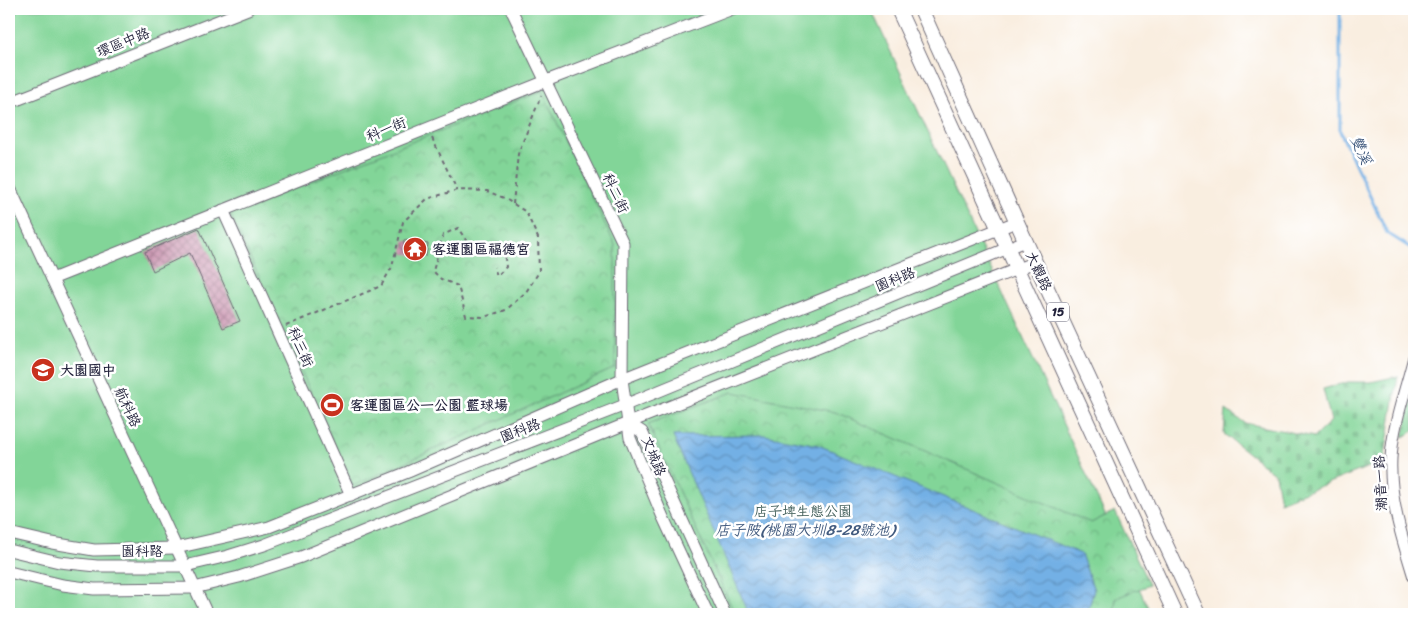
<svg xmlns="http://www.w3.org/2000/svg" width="1423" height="623" font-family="Sriracha,'LXGW WenKai TC',sans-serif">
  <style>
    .green { fill: #82d598; stroke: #527c6a }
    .cemetery { fill: url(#cemetery-stones); stroke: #527c6a }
    .park { fill: url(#park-crowns); stroke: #527c6a }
    .water { fill: url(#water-waves); stroke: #4a6990 }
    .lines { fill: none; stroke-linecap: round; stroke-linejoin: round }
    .stream { stroke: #73b0e5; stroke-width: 3 }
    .building { fill: url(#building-cross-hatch) }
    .minor-casing { stroke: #6d6975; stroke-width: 13 }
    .major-casing { stroke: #6d6975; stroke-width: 16 }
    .path { stroke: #6d6975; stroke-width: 2; stroke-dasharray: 4 4; stroke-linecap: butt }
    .minor { stroke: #fff; stroke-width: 11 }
    .major { stroke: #fff; stroke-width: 14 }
    .labels { text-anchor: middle; stroke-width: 5; stroke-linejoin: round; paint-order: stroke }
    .shield { fill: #fff; stroke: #646476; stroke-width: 1 }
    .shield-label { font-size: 12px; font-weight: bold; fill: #22223b }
    .street-label { font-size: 14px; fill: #22223b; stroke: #fff }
    .poi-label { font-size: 14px; font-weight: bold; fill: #22223b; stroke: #fff; text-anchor: start }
    .park-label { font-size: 14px; fill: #44615c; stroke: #fff }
    .water-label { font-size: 15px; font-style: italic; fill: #425b7f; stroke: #fff }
  </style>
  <defs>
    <pattern id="cemetery-stones" width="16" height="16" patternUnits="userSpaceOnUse" patternTransform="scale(1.25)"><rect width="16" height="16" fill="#82d598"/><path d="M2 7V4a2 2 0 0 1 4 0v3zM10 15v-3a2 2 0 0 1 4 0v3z" fill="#70b784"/></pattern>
    <pattern id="park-crowns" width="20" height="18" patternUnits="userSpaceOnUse" patternTransform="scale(1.25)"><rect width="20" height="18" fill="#82d598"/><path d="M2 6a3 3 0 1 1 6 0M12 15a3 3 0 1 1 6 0" fill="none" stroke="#70b784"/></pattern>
    <pattern id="water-waves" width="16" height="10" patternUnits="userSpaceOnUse" patternTransform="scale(1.25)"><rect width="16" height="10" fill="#73b0e5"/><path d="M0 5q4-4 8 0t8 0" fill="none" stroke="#5e8fbb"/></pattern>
    <pattern id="building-cross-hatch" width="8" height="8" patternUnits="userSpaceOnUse" patternTransform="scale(1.25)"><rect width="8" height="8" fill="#cb95b1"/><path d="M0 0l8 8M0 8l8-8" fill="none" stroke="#a47991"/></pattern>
  </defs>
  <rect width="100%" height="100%" fill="#fff"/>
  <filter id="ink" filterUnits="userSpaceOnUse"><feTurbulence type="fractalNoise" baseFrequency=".02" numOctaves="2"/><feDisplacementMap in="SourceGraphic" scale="10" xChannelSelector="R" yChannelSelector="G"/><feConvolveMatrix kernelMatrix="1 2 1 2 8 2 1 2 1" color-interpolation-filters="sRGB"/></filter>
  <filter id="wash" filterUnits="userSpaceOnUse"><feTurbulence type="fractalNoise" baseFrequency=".0096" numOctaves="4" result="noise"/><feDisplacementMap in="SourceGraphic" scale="20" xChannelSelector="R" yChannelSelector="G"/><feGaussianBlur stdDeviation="1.12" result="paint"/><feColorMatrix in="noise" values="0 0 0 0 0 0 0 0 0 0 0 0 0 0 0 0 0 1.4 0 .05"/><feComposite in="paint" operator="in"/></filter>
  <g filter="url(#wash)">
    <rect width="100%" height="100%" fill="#f9eee0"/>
    <!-- green -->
    <path class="green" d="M9,9H871L1151,614H9Z"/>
    <!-- cemetery -->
    <g class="cemetery">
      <path d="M1398,376L1384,461L1280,502L1275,474L1224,434L1226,410L1245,423L1314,437L1331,421L1323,389L1348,382H1371Z"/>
      <path d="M1414,389V431L1403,437Z"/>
    </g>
    <!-- park -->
    <g class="park">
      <path d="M542,91L615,245V368L353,486L230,213Z"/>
      <path d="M733,392L835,412L1091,523L1115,511L1149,585L1116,598L1114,614H735L648,424Z"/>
    </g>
    <!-- water -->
    <path class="water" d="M765,435L818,445L1081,554L1094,590L1087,614H749L673,436Z"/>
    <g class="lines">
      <!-- stream -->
      <path class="stream" d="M1338,9L1340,11V131L1387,233L1414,250"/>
    </g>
    <g id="blocks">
      <!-- building -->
      <g class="building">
        <path d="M199,228L240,321L223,328L190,253L153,271L145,252Z"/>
        <path d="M404,240L428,244L426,256L403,254Z"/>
      </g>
    </g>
  </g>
  <g filter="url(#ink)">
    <use href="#blocks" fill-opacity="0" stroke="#6d6975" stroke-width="1"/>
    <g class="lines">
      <!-- minor casing -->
      <g class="minor-casing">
        <g id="minor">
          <path d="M511,9L623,243L622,379L630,438L662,515L708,614"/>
          <path d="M9,12L10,9"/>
          <path d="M9,103L248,9"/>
          <path d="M9,186L207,614"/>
          <path d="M223,210L351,495"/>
          <path d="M52,279L546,81L732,9"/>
          <path d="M1414,357C1406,389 1393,424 1391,458C1389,499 1402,538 1414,577"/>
          <path d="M628,423L642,432L725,614"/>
          <path d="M9,533L52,543L94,550L176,548L269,527L408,472L622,379L1016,222"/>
          <path d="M9,550L59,562L97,566H185L228,556L264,545L625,405L1025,241"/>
          <path d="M9,572L63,585L94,589L194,588L239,577L301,557L628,423L1035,262"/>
        </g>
      </g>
      <!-- major casing -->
      <g class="major-casing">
        <g id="major">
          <path d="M898,9L1175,614"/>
          <path d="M921,9L1035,262L1198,614"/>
        </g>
      </g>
      <!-- path -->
      <g class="path">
        <path d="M432,138L457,190"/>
        <path d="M513,204L518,154L541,96"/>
        <path d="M286,326L381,286L392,267L403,222L427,199L457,190L487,191L504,198L526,212L538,238L539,272L526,292L506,310L484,317L466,316L458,286L441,279L433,271L443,235L458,228L473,251L495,244L504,250L506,267L497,276L494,267"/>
      </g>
      <!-- minor -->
      <use href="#minor" class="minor"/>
      <!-- major -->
      <use href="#major" class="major"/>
    </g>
  </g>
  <!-- icons -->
  <defs>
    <g id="temple-disc" transform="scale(1.25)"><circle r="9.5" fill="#c8321e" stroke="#fff"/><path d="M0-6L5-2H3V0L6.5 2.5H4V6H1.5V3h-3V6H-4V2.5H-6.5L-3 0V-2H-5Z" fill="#fff"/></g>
    <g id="school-disc" transform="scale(1.25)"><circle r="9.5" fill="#c8321e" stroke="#fff"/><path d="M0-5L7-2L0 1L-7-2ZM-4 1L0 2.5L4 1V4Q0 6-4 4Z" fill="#fff"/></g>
    <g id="stadium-disc" transform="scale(1.25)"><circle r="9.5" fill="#c8321e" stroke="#fff"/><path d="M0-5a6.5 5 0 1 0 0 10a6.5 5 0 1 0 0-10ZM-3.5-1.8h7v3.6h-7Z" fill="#fff"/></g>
  </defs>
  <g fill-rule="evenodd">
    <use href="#temple-disc" x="415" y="249"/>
    <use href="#school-disc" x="43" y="370"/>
    <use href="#stadium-disc" x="332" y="405"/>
  </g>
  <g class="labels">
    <!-- shield labels -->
    <rect class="shield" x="1047" y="302.5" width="22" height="19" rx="4"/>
    <g class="shield-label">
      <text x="1058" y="316">15</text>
    </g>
    <!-- street labels -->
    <g class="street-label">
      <text transform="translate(123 42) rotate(-22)" y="5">環區中路</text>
      <text transform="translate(386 129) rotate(-22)" y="5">科一街</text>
      <text transform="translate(616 193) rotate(65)" y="5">科二街</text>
      <text transform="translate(1039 271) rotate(65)" y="5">大觀路</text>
      <text transform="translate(895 279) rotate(-22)" y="5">園科路</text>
      <text transform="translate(301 347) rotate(66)" y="5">科三街</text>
      <text transform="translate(128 407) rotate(65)" y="5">航科路</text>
      <text transform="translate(520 430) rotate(-21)" y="5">園科路</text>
      <text transform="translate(654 456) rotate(68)" y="5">文城路</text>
      <text transform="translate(1380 483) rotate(-93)" y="5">潮音一路</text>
      <text x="142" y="556">園科路</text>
    </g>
    <!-- poi labels -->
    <g class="poi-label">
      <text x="432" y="254">客運園區福德宮</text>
      <text x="60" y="375">大園國中</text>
      <text x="350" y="410">客運園區公一公園 籃球場</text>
    </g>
    <!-- park labels -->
    <g class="park-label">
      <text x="803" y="516">店子埤生態公園</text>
    </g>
    <!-- water labels -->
    <g class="water-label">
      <text transform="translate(1361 150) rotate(65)" y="5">雙溪</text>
      <text x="805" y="535">店子陂(桃園大圳8-28號池)</text>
    </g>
  </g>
  <!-- margin -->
  <rect width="1423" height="623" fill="none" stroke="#fff" stroke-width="30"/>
</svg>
